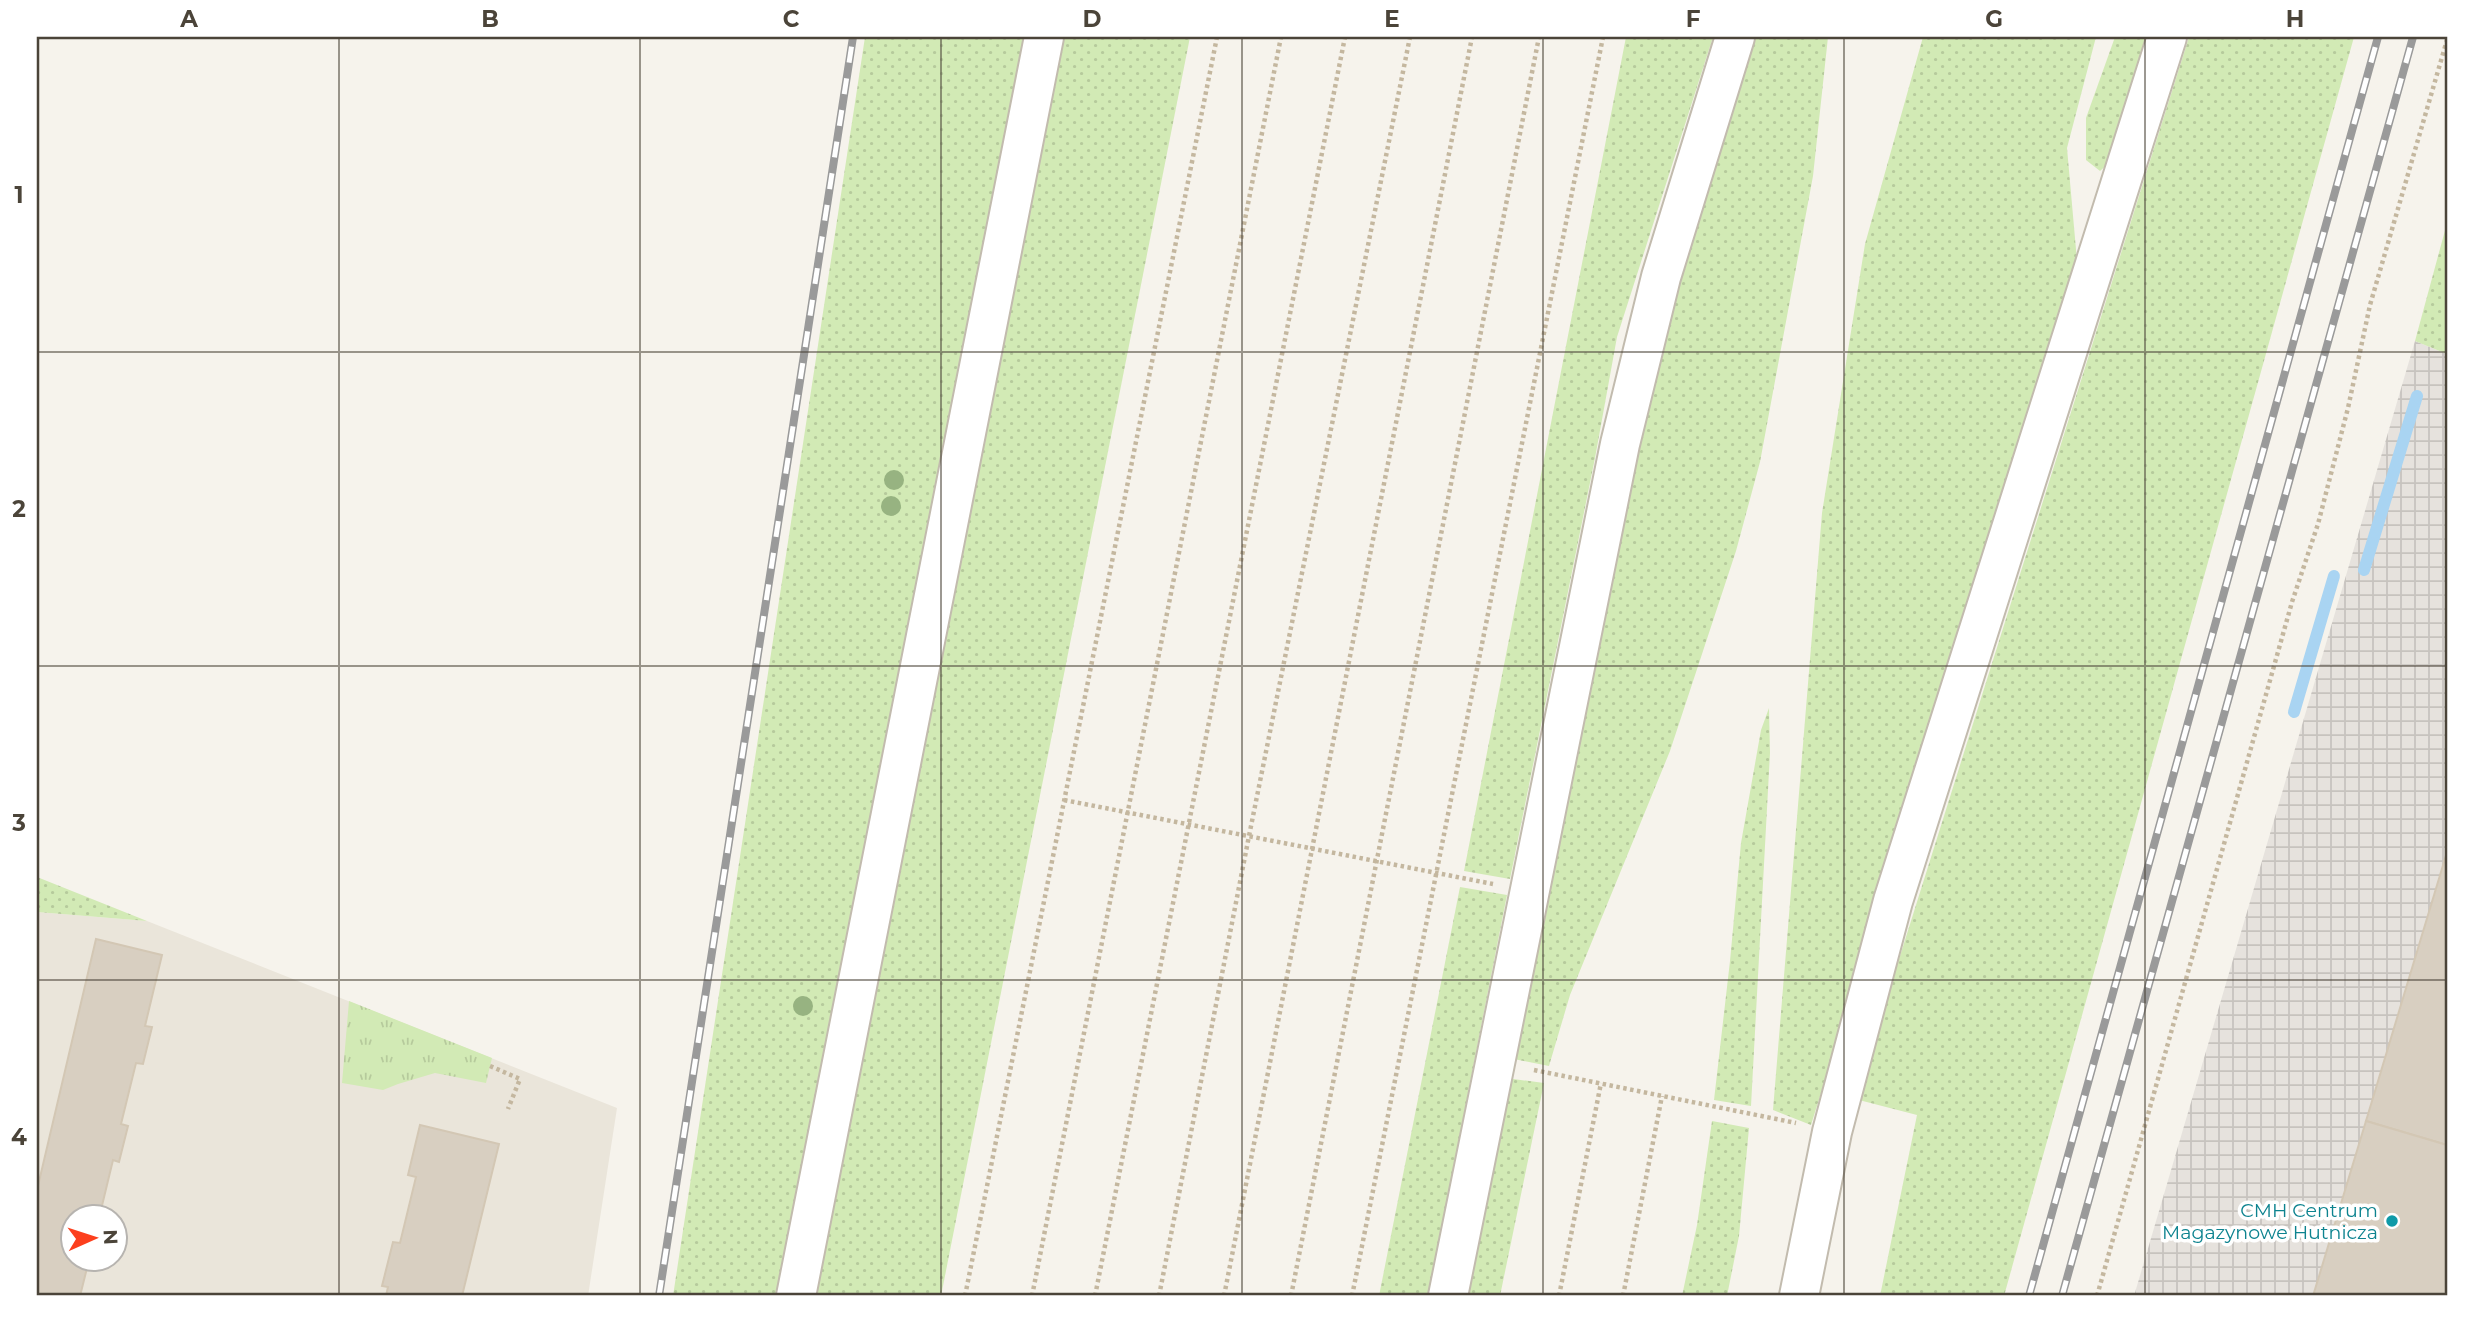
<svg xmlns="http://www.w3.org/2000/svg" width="2484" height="1333" font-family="Montserrat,sans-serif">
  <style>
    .residential { fill: #eae5da; fill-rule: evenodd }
    .industrial { fill: url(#industrial-grid) }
    .grass { fill: url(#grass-dots) }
    .park { fill: url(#park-tufts) }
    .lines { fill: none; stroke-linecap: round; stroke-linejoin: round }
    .stream { stroke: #a9d4f2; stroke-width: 12 }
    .building { fill: #d8cfc1; stroke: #d3c7b4; stroke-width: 2 }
    .minor-casing { stroke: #c2bbae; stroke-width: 42 }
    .path { stroke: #c4b79f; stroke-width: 4.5; stroke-dasharray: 3.5 3.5; stroke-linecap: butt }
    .minor { stroke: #fff; stroke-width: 38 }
    .rail-casing { stroke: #9a9a9a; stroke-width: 8 }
    .rail { stroke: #fff; stroke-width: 5; stroke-dasharray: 16; stroke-linecap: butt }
    .tree { fill: #97b381 }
    .grid { fill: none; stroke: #4b4439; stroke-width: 2; stroke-opacity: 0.55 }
    .culture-dot { fill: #0f9aa8; stroke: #fff; stroke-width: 2.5 }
    .labels { text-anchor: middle; stroke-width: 7; stroke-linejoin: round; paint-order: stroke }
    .culture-label { font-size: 19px; fill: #0d838f; stroke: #fff; text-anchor: end }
    .neatline { fill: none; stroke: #4b4439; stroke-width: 2.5 }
    .grid-label { font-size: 23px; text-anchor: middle; font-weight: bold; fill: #4b4439 }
  </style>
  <defs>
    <pattern id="industrial-grid" width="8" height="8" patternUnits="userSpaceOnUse" patternTransform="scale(1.75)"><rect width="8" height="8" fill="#e6e2dd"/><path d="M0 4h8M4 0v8" fill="none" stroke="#c7c3be"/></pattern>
    <pattern id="grass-dots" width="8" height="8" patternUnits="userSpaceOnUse" patternTransform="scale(1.75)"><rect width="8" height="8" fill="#d2eab5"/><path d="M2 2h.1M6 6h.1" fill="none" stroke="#b6ca9c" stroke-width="1.8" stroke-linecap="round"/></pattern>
    <pattern id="park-tufts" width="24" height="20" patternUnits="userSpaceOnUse" patternTransform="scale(1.75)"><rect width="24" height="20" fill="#d2eab5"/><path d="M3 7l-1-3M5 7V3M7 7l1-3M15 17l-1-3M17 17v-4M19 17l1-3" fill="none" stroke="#b6ca9c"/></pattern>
  </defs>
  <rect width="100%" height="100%" fill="#f6f3ec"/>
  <!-- residential -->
  <path class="residential" d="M37,912L147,921L617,1108L588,1296H37ZM74,1218H116V1260H74Z"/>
  <!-- industrial -->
  <path class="industrial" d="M2415,341L2447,354V1296H2134Z"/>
  <!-- grass -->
  <g class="grass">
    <path d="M865,37H1026L935,489L891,728L780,1296H673Z"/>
    <path d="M1059,37H1190L941,1296H812Z"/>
    <path d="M1626,37H1713L1617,337L1595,458L1510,879L1464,871Z"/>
    <path d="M1751,37H1828L1813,176L1760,462L1736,551L1670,751L1570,995L1549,1066L1509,1058L1656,345Z"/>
    <path d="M1923,37H2096L2067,148L2078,272L1811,1125L1773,1110L1822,513L1865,244Z"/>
    <path d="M2115,37H2151L2118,155L2100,171L2086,160V118Z"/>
    <path d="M2189,37H2354L2004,1296H1880L1917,1115L1855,1099Z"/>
    <path d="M2447,223V354L2415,341Z"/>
    <path d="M1769,708L1770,753L1751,1106L1714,1100L1730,961L1741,843L1761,730Z"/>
    <path d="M37,877L147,921L37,912Z"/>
    <path d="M1460,887L1507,895L1428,1296H1379Z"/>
    <path d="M1506,1078L1544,1083L1500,1296H1463Z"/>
    <path d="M1712,1121L1749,1128L1739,1236L1727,1296H1682L1697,1225Z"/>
  </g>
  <!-- park -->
  <path class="park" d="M349,1001L492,1058L486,1083L435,1073L398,1084L383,1090L342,1083Z"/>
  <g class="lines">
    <!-- stream -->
    <g class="stream">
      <path d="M2364,570L2417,396"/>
      <path d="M2294,712L2334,576"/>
    </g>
  </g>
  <!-- building -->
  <g class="building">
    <path d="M2447,852V1145L2366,1121Z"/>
    <path d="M96,939L162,955L145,1026L152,1027L143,1064L136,1063L121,1124L128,1126L119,1162L113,1160L99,1218H74V1260H89L80,1296H37V1190Z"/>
    <path d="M2366,1121L2447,1145V1296H2313Z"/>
    <path d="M420,1125L499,1144L462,1296H386L388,1287L382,1286L393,1242L400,1243L416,1177L408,1175Z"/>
  </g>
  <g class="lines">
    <!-- minor casing -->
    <g class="minor-casing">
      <g id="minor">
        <path d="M796,1296L1044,37"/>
        <path d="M1448,1296L1620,444L1661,277L1735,37"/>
        <path d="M1799,1296L1832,1132L1893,901L2167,37"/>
      </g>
    </g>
    <!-- path -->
    <g class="path">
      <path d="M1064,800L1493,884"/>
      <path d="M490,1066L520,1079L508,1109"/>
      <path d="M1534,1070L1796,1123"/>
      <path d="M965,1296L1217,37"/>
      <path d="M1032,1296L1281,37"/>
      <path d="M1095,1296L1345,37"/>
      <path d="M1159,1296L1249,836L1410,37"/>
      <path d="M1224,1296L1472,37"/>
      <path d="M1291,1296L1539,37"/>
      <path d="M1352,1296L1603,37"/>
      <path d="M1559,1296L1601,1083"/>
      <path d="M1623,1296L1662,1096"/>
      <path d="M2097,1296L2292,602L2318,524L2348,408L2370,305L2447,40"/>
    </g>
    <!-- minor -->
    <use href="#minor" class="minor"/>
    <!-- rail casing -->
    <g class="rail-casing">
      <g id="rail">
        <path d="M659,1296L853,37"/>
        <path d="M2029,1296L2378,37"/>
        <path d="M2062,1296L2413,37"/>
      </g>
    </g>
    <!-- rail -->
    <use href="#rail" class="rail"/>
  </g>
  <!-- trees -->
  <g class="tree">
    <circle cx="894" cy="480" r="10"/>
    <circle cx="891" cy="506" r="10"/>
    <circle cx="803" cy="1006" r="10"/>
  </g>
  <!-- grid -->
  <path class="grid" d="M339,37V1296M640,37V1296M941,37V1296M1242,37V1296M1543,37V1296M1844,37V1296M2145,37V1296M37,352H2447M37,666H2447M37,980H2447"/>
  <!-- markers -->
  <circle class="culture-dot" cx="2392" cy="1221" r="7"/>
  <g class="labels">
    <!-- culture labels -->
    <g class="culture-label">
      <text x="2378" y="1217">CMH Centrum<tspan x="2378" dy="22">Magazynowe Hutnicza</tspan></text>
    </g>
  </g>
  <!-- border -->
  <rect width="2484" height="1333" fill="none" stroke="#ffffff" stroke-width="77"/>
  <!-- north arrow -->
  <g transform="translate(94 1238) rotate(87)"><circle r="33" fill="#ffffff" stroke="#b7b4b0" stroke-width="2"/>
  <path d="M0-5L12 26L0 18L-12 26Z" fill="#fc3f1d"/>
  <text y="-10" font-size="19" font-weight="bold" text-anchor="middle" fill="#4b4439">N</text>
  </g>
  <rect x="38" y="38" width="2408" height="1256" class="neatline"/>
  <g class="grid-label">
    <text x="189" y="27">A</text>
    <text x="490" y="27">B</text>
    <text x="791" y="27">C</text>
    <text x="1092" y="27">D</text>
    <text x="1392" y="27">E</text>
    <text x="1693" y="27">F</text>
    <text x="1994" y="27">G</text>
    <text x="2295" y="27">H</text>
    <text x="19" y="203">1</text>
    <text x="19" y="517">2</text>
    <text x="19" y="831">3</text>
    <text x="19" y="1145">4</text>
  </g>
</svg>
